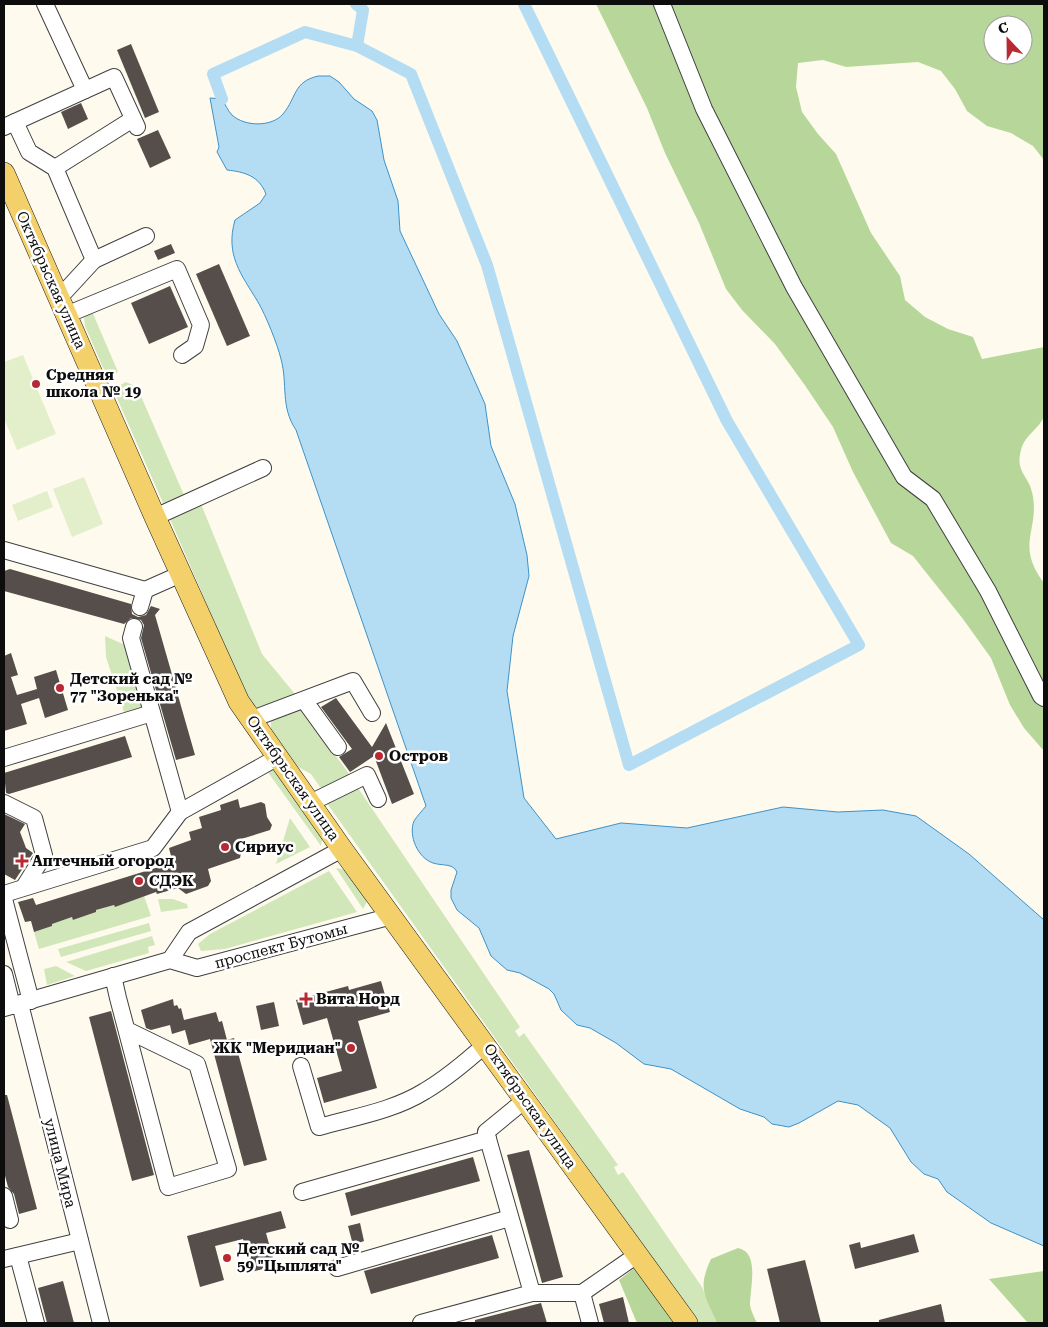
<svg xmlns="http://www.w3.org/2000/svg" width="1048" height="1327" font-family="'Roboto Serif',serif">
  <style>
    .green { fill: #d1e7b9 }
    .forest { fill: #b6d799; fill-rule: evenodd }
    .pitch { fill: #e3efca }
    .water { fill: #b4ddf4; stroke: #3e92c8 }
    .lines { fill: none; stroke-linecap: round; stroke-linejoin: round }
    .canal { stroke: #b4ddf4; stroke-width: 12 }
    .building { fill: #554e4a }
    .minor-casing { stroke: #404040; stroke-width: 18 }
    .major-casing { stroke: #1e1e1e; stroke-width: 22 }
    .minor { stroke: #fff; stroke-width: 16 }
    .major { stroke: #f3d069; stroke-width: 21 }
    .poi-dot { fill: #b82a32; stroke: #fff; stroke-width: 2 }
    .labels { text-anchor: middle; stroke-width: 5; stroke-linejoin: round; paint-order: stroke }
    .street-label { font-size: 15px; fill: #0d0d0d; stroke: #fff }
    .poi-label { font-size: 15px; font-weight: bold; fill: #0d0d0d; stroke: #fff; text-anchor: start }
  </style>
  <rect width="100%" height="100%" fill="#fefbee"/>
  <!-- green -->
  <g class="green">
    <path d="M91,309L118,372L107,377L85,326L84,318Z"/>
    <path d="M126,382L137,387L184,495L163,503L113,389Z"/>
    <path d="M201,504L262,654L295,694L264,709L256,708L244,690L170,519Z"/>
    <path d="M105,636L125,645L143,705L141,710L126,718L106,657Z"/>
    <path d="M300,707L352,778L331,789L320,787L311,774L298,767L271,730V720Z"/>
    <path d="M275,766L323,834L321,846L267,771Z"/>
    <path d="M358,788L520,1027L515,1031L519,1037L524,1033L618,1165L614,1167L618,1175L623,1172L702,1287L717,1323H699L326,802Z"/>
    <path d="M290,818L310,847L276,864Z"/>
    <path d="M336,868C347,868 365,887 367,897C368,902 365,905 363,909Z"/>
    <path d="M329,871L357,912L225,949L201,951L198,944L210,934Z"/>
    <path d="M144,896L151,916L39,949L34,932L52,926V924L72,917L74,920L96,912V910L114,905L115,907Z"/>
    <path d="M158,899H173L187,904L188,908L161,912Z"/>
    <path d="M149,923L151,931L61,957L58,949Z"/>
    <path d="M152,936L155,945L148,947L149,953L86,971L66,962Z"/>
    <path d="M56,966L75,976L47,985L44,969Z"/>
  </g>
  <!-- forest -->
  <g class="forest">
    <path d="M596,4H1044V160L1033,146L1011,133L987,126L967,111L955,89L941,71L918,62L846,67L823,60L798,63L796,87L802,112L818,134L836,154L871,233L900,276L905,300L925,317L948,329L973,337L982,359L1044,347C1044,360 1047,406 1044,416C1040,428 1024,436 1021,450C1015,472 1028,475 1032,492C1041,530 1014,543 1044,583V751L1024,728L1010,705L991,658L963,619L913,556L891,543L853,472L833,427L804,384L775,344L742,310L726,289L699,223L665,153L647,108ZM993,25H1023V55H993Z"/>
    <path d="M738,1248C760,1252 750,1288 750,1305C751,1311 754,1317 757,1323H717C705,1295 697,1289 711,1259Z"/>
    <path d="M637,1266L680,1323H637L619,1280Z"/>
    <path d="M1044,1271V1323H1028L989,1279Z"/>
  </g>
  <!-- pitch -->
  <g class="pitch">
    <path d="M23,355L56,434L17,450L4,418V362Z"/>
    <path d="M84,477L103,524L72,537L53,489Z"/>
    <path d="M47,491L53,507L18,521L12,505Z"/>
  </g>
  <!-- water -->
  <path class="water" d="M318,76H330L339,82L354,99L372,111L377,120L384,160L398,201L400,231L439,314L457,341L485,404L491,446L515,504L527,555L529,576L513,636L507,691L524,798L556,839L621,823L687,828L783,807L838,812L883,810L916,816L969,854L1044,920V1246L991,1223L947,1192L938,1179L924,1174L911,1162L890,1128L858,1105L838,1101L799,1123L789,1127L772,1124L764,1117L740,1109L671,1069L644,1064L616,1043L590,1028L577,1025L561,1010L554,994L549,989L520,973L507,970L491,956L479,928L457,910L451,898V890L457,872C453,863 442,866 433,863C418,858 408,836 414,821C417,816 422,811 426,806L296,430C280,406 288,385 281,359C277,343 266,316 258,302C241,274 225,255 235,220L260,203L266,194C259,176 245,172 227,170L217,152L219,147L210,98L222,99C225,104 228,111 232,115C245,127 272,127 283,114C297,97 293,82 318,76Z"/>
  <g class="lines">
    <!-- canal -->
    <g class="canal">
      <path d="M357,46L411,74L487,265L629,765L859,645L727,421L524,4"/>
      <path d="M222,99L213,74L305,32L357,46L363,10L356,4"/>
    </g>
  </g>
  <!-- building -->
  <g class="building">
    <path d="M131,44L159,112L145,118L117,50Z"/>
    <path d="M81,103L88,119L68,129L61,112Z"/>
    <path d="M158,130L171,158L150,168L137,139Z"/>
    <path d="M171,244L175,253L158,260L154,251Z"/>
    <path d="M219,264L250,336L227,346L196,274Z"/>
    <path d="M170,286L188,327L149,344L131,303Z"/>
    <path d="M10,569L131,604L132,614L138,617L146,615L151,606L160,609L155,615L195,755L176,760L141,638L144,625L141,620L131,618L124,624L4,591V571Z"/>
    <path d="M11,653L18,675L11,677L17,695L37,689L34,677L56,670L68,710L45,718L39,698L21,704L27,724L4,731V656Z"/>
    <path d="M336,698L372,747L386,723L414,794L392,804L374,756L350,772L339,757L352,749L321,707Z"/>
    <path d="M125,736L132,757L9,794L6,793L4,773Z"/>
    <path d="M238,799L240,808L261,802L265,804L267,817L272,825L270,830L238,840L241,853L240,858L208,869L211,881L208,886L186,894L178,888L157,894L156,892L115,907L114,905L96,910V912L73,920L72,917L52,924V926L34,932L31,921L25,922L18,902L33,898L36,905L162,866L161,860L171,856L169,848L191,840L189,832L202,828L199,817L221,810L220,805Z"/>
    <path d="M4,814L25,824L20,832L26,848L33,853L15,880L4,874Z"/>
    <path d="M381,981L390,1012L358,1021L377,1088L324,1103L317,1078L342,1071L327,1018L303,1025L296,1000L348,986L349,990Z"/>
    <path d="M173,999L174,1006L177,1005L179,1009L181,1008L184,1020L216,1012L219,1022L222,1021L227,1040L234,1038L267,1160L244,1166L210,1039L189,1045L185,1030L172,1034L170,1025L151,1030L146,1028L141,1010Z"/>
    <path d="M274,1002L279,1026L261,1030L256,1006Z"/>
    <path d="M111,1011L154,1175L132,1181L89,1017Z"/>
    <path d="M4,1095H7L37,1209L19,1214L14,1194L8,1187L4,1172Z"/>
    <path d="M529,1150L563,1277L542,1283L507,1155Z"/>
    <path d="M473,1157L480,1181L351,1216L345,1193Z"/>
    <path d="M281,1211L286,1228L266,1233L275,1266L251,1272L243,1239L215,1246L224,1280L200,1287L187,1236Z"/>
    <path d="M360,1223L364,1241L353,1245L348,1226Z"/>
    <path d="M914,1234L919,1252L855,1269L849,1245L860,1242L861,1248Z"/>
    <path d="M492,1235L499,1258L371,1294L364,1271Z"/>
    <path d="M805,1260L821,1323H780L767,1269Z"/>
    <path d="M63,1281L74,1323H47L38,1288Z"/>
    <path d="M623,1297L629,1323H604L599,1304Z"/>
    <path d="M541,1303L547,1323H475V1320Z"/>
    <path d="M941,1304L945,1323H879V1320Z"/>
  </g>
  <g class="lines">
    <!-- minor casing -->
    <g class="minor-casing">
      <g id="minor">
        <path d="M45,4L85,90"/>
        <path d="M662,4L704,109L794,287L904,477L933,499L988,591L1041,696L1044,698"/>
        <path d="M15,122L29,152L55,168L94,260L59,298"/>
        <path d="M4,127L114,77L137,127"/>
        <path d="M55,168L133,119"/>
        <path d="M94,260L146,236"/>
        <path d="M66,315L177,269L201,325L195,346L182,355"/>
        <path d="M155,517L263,468"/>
        <path d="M4,550L145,590L181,574"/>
        <path d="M140,607L145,590"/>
        <path d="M134,627L131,638L180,812"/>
        <path d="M304,700L338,747"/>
        <path d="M252,719L353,681L372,713"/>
        <path d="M4,758L152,713"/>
        <path d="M4,803L34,818L44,855L24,887"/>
        <path d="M310,803L367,775L378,799"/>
        <path d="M4,894L153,848L180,812L278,757"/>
        <path d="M4,899L31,1001"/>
        <path d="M170,960L189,932L342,849"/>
        <path d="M4,974L12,1006"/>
        <path d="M113,976L118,998L168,1187L228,1169L197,1064L127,1030"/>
        <path d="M20,1004L101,1323"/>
        <path d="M4,1008L170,960L197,968L392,916"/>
        <path d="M301,1066L319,1127C354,1117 393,1111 425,1091C447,1078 467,1061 486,1044"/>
        <path d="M525,1100L486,1132L532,1293"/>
        <path d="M302,1192L488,1139"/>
        <path d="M4,1196L10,1220"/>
        <path d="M18,1256L36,1323"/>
        <path d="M4,1259L80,1241"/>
        <path d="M337,1268L510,1218"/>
        <path d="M582,1293L590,1323"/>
        <path d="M421,1323L532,1293H582L637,1255"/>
      </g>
    </g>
    <!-- major casing -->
    <g class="major-casing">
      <path id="major" d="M4,173L155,517L239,702L342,849L687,1323"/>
    </g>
    <!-- minor -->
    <use href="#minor" class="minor"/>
    <!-- major -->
    <use href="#major" class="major"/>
  </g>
  <!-- markers -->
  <g class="poi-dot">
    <circle cx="36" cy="384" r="5"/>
    <circle cx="60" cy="688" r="5"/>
    <circle cx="379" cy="756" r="5"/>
    <circle cx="225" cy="847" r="5"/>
    <path d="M19.5 853.5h5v5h5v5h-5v5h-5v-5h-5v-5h5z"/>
    <circle cx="139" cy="881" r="5"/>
    <path d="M303.5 991.5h5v5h5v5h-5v5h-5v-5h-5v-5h5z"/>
    <circle cx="351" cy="1048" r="5"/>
    <circle cx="227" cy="1258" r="5"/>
  </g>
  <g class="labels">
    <!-- street labels -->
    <g class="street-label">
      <text transform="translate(51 280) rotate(66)" y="5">Октябрьская улица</text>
      <text transform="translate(293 778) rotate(55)" y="5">Октябрьская улица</text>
      <text transform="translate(281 946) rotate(-15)" y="5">проспект Бутомы</text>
      <text transform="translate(530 1106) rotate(55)" y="5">Октябрьская улица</text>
      <text transform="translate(60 1163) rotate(76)" y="5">улица Мира</text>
    </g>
    <!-- poi labels -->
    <g class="poi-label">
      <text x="46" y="380">Средняя<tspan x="46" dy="17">школа № 19</tspan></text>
      <text x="70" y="684">Детский сад №<tspan x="70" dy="17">77 "Зоренька"</tspan></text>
      <text x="389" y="761">Остров</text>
      <text x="235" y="852">Сириус</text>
      <text x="32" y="866">Аптечный огород</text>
      <text x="149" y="886">СДЭК</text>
      <text x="316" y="1004">Вита Норд</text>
      <text x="341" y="1053" text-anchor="end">ЖК "Меридиан"</text>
      <text x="237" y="1254">Детский сад №<tspan x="237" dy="17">59 "Цыплята"</tspan></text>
    </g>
  </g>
  <!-- border -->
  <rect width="1048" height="1327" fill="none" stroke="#0d0d0d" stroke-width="10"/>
  <!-- north arrow -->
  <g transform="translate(1008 40) rotate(338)"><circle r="24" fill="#ffffff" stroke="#9e9e9e"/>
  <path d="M0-4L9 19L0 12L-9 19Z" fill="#b82a32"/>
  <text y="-8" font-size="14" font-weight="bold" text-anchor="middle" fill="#0d0d0d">С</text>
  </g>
</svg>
